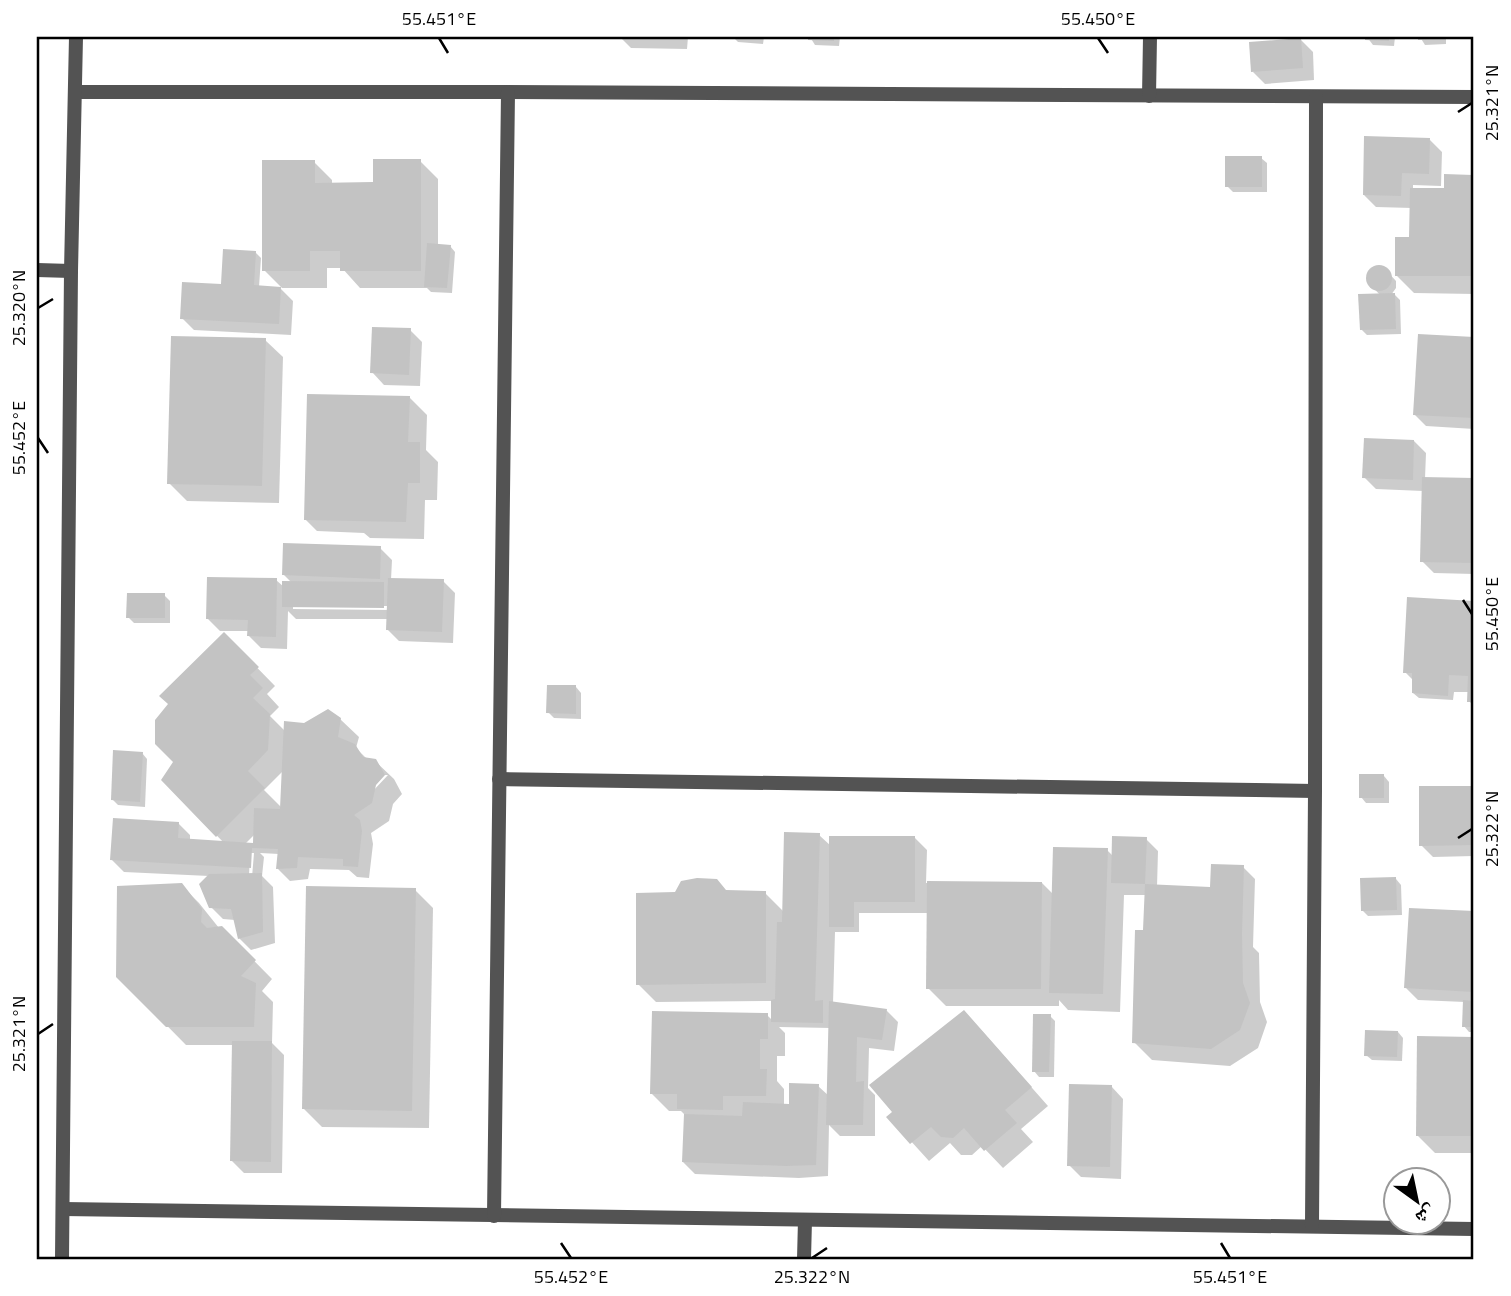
<svg xmlns="http://www.w3.org/2000/svg" width="1511" height="1296" font-family="'Titillium Web','Noto Naskh Arabic',sans-serif">
  <style>
    .shadow { fill: #0003; fill-rule: evenodd }
    .building { fill: #c3c3c3 }
    .lines { fill: none; stroke-linecap: round; stroke-linejoin: round }
    .street { stroke: #535353; stroke-width: 14 }
    .ticks { fill: none; stroke: #000; stroke-width: 2.5 }
    .neatline { fill: none; stroke: #000; stroke-width: 2.5 }
    .ticks-label { font-size: 18px; text-anchor: middle; fill: #000 }
  </style>
  <rect width="100%" height="100%" fill="#fff"/>
  <!-- shadow -->
  <g class="shadow">
    <path d="M620,37H688L687,49L631,48Z"/>
    <path d="M733,37H764L763,44L738,42Z"/>
    <path d="M810,37H840L839,46L815,45Z"/>
    <path d="M1367,37H1395L1394,46L1373,45Z"/>
    <path d="M1420,37H1446V44L1425,45Z"/>
    <path d="M1301,40L1313,52L1314,80L1265,84L1253,72Z"/>
    <path d="M1430,140L1442,152L1441,186L1413,185V190H1445L1473,177L1474,178V294L1414,293L1396,275L1411,238L1412,208L1376,207L1364,195Z"/>
    <path d="M1261,158L1267,163V192H1233L1227,186Z"/>
    <path d="M420,161L438,179V246H450L455,252L452,293L431,292L427,288H360L342,268H327V288H282L264,270L314,162L332,180V184H375Z"/>
    <path d="M255,252L261,258L259,287L281,289L293,301L291,335L194,330L182,318L225,286Z"/>
    <path d="M1379,266L1385,269L1396,281V288L1391,295L1394,294L1400,300L1401,334L1367,335L1361,329L1380,295L1368,282V275L1372,269Z"/>
    <path d="M410,330L422,342L420,386L384,385L372,372Z"/>
    <path d="M1419,336L1474,339V429L1426,426L1414,414Z"/>
    <path d="M265,340L283,357L279,503L187,501L169,483Z"/>
    <path d="M409,397L427,415L426,450L438,462L437,500H425L424,539L370,538L364,533L317,531L305,519Z"/>
    <path d="M1414,441L1426,453L1425,479H1474V574L1434,573L1422,561L1423,491L1376,489L1364,477Z"/>
    <path d="M380,548L392,560L391,580L443,581L455,593L453,643L399,641L387,629L388,619H296L288,611L287,649L261,648L249,636V631H220L208,619L276,580L284,587L292,583L284,575ZM293,606H393L392,610L293,609Z"/>
    <path d="M164,595L170,601V623H134L128,617Z"/>
    <path d="M1409,599L1474,603V706L1469,701V692H1454L1453,700L1419,698L1413,693L1414,681L1405,672Z"/>
    <path d="M224,634L275,686L267,694L279,707L270,716L285,731L340,719L359,737L356,748L368,760L375,761L394,779L402,794L393,804L389,821L371,833L373,844L369,878L357,877L349,870L310,869L308,879L290,881L278,869L279,854L260,853L264,857L262,876L273,887L275,943L251,950L239,938L235,920L223,919L211,907L209,876L124,872L112,860L178,823L190,835V841L224,843L163,780L175,762ZM284,770L282,808L264,790ZM383,775H388L371,793L368,790ZM254,835V845L245,844ZM250,853H254L252,877L249,876Z"/>
    <path d="M576,687L581,693V719L554,718L548,712Z"/>
    <path d="M142,753L147,759L145,807L118,805L113,800Z"/>
    <path d="M1384,776L1389,782V803H1366L1361,797Z"/>
    <path d="M1421,788H1474V856L1433,857L1421,845Z"/>
    <path d="M819,835L831,846L915,838L927,850L926,883H1042L1054,895L1107,850L1113,856L1146,839L1158,851L1157,887L1212,888L1243,867L1255,879L1253,947L1259,953L1260,1002L1267,1022L1258,1048L1230,1066L1152,1060L1134,1042L1148,932L1146,895H1124L1120,1012L1068,1010L1059,1000V1006H946L928,988L929,913H859V932H835L833,1004L886,1010L898,1022L894,1051L869,1048L868,1088L875,1095V1136H840L829,1125L828,1176L799,1178L695,1174L683,1162L685,1115L681,1111H669L651,1093L767,1015L772,1020L773,1001L656,1002L638,984L727,892L765,893L784,912ZM779,1027L830,1028L829,1096L818,1086L790,1105H784V1089L777,1081V1056H785V1033Z"/>
    <path d="M1396,879L1401,885L1402,915L1368,916L1362,910Z"/>
    <path d="M181,885L199,903L219,928H222L272,979L262,991L273,1002L272,1043L284,1055L282,1173H244L232,1161L234,1045H186L118,976Z"/>
    <path d="M415,890L433,908L429,1128L322,1127L304,1109Z"/>
    <path d="M1411,909L1474,912V1032H1469L1464,1026L1465,1002L1418,1000L1406,988Z"/>
    <path d="M1050,1016L1055,1021L1054,1077H1039L1034,1071Z"/>
    <path d="M981,1030L1048,1106L1021,1129L1033,1142L1003,1168L982,1146L972,1155H961L950,1143L929,1161L889,1117Z"/>
    <path d="M1398,1032L1403,1038L1402,1061L1372,1060L1366,1055Z"/>
    <path d="M1419,1038H1474V1153H1435L1417,1135Z"/>
    <path d="M1111,1086L1123,1099L1121,1179L1081,1177L1069,1165Z"/>
  </g>
  <!-- building -->
  <g class="building">
    <path d="M808,37H834V41L808,40Z"/>
    <path d="M1365,37H1389V41L1365,40Z"/>
    <path d="M1418,37H1442L1441,39L1418,40Z"/>
    <path d="M1301,38L1303,68L1251,72L1249,42Z"/>
    <path d="M1364,136L1430,138L1429,174L1402,173L1401,196L1363,195Z"/>
    <rect x="1225" y="156" width="37" height="31"/>
    <path d="M373,159H421V271H340V251H310V271H262V160H315V183L373,182Z"/>
    <path d="M1444,174L1473,175L1474,276H1395V237H1409L1410,188H1444Z"/>
    <path d="M427,243L451,245L447,288L424,287Z"/>
    <path d="M223,249L256,251L254,285L281,287L279,324L180,319L182,282L221,284Z"/>
    <circle cx="1379" cy="278" r="13"/>
    <path d="M1395,293L1396,329L1360,330L1358,294Z"/>
    <path d="M372,327L411,328L409,375L370,373Z"/>
    <path d="M1418,334L1474,337V418L1413,415Z"/>
    <path d="M171,336L266,338L262,486L167,484Z"/>
    <path d="M307,394L410,396L408,442H420V483H408L406,522L304,520Z"/>
    <path d="M1364,438L1414,440L1413,480L1362,478Z"/>
    <path d="M1422,477L1474,478V563L1420,562Z"/>
    <path d="M283,543L381,546L380,579L282,575Z"/>
    <path d="M207,577L277,578L276,637L247,636L248,620L206,619Z"/>
    <path d="M388,578L444,579L442,632L386,630Z"/>
    <path d="M282,581L384,582V608L282,607Z"/>
    <path d="M127,593H165V618H126Z"/>
    <path d="M1407,597L1474,601V702H1467L1468,676L1449,675L1448,696L1412,693V673H1403Z"/>
    <path d="M224,632L259,667L250,675L263,688L253,698L270,714L268,750L248,771L265,788L216,837L161,780L173,762L155,744V720L168,704L159,696Z"/>
    <path d="M547,685H576V714L546,713Z"/>
    <path d="M328,709L341,718L338,737L355,744L363,757L376,759L385,775L376,785L372,803L354,815L360,820L362,831L358,867L343,866V859L298,857L297,868L276,869L278,849L252,848L251,868L110,860L113,818L179,822L178,838L253,843L254,808L280,809L284,721L304,723Z"/>
    <path d="M113,750L143,752L140,802L111,800Z"/>
    <rect x="1359" y="774" width="25" height="24"/>
    <path d="M1419,786H1474V845L1419,846Z"/>
    <path d="M784,832L820,833L815,1001L823,1000V1023L771,1022V1000L775,999L777,922H782Z"/>
    <path d="M829,836H915V902H854V927H829Z"/>
    <path d="M1112,836L1147,837L1145,884L1111,883Z"/>
    <path d="M1053,847L1108,848L1103,994L1049,993Z"/>
    <path d="M1211,864L1244,865L1242,934L1243,983L1250,1003L1240,1030L1211,1049L1132,1043L1135,930H1143L1145,884L1210,887Z"/>
    <path d="M262,873L263,932L238,939L231,909L209,908L199,884L209,874Z"/>
    <path d="M1396,877L1397,910L1361,911L1360,878Z"/>
    <path d="M697,878L717,879L726,890L766,891V983L636,985V893L675,892L681,881Z"/>
    <path d="M927,881L1042,882L1041,989H926Z"/>
    <path d="M182,883L202,909L201,922L207,928L222,926L256,960L241,976L256,983L254,1027H166L116,977L117,886Z"/>
    <path d="M306,886L416,888L412,1111L302,1109Z"/>
    <path d="M1409,908L1474,911V992L1404,988Z"/>
    <path d="M1463,1000L1474,1001V1027H1462Z"/>
    <path d="M829,1001L887,1009L882,1040L857,1037L856,1082L864,1081L863,1125H826Z"/>
    <path d="M964,1010L1032,1087L1005,1110L1017,1123L984,1151L964,1128L953,1138L941,1137L931,1127L910,1144L886,1117L892,1112L869,1085Z"/>
    <path d="M652,1011L768,1013V1039H760V1069H767L766,1096H723V1110L677,1109V1094H650Z"/>
    <path d="M1033,1014H1051L1049,1072H1032Z"/>
    <path d="M1365,1030L1398,1031L1397,1057L1364,1056Z"/>
    <path d="M1417,1036L1474,1037V1136H1416Z"/>
    <path d="M232,1041H272L271,1162L230,1161Z"/>
    <path d="M789,1083L819,1084L816,1165L786,1166L682,1162L684,1114L742,1116L743,1102L789,1104Z"/>
    <path d="M1069,1084L1112,1085L1110,1167L1067,1166Z"/>
  </g>
  <g class="lines">
    <!-- street -->
    <g class="street">
      <path d="M76,92H508L1474,97"/>
      <path d="M1149,96L1150,37"/>
      <path d="M37,270L71,271"/>
      <path d="M499,779L1315,791"/>
      <path d="M63,1209L1474,1229"/>
      <path d="M494,1216L508,92"/>
      <path d="M1312,1225L1315,791L1316,97"/>
      <path d="M62,1259L71,271L76,37"/>
      <path d="M804,1259L805,1220"/>
    </g>
  </g>
  <!-- ticks -->
  <path class="ticks" d="M439,38L448,53M1098,38L1108,53M1458,112L1472,103M38,308L53,299M38,438L48,453M1463,600L1472,614M1458,838L1472,829M38,1034L53,1024M561,1243L571,1258M1221,1243L1230,1258M812,1258L827,1248"/>
  <!-- border -->
  <rect width="1511" height="1296" fill="none" stroke="#ffffff" stroke-width="77"/>
  <!-- north arrow -->
  <g transform="translate(1417 1201) rotate(147)"><circle r="33" fill="#ffffff" stroke="#999999" stroke-width="2"/>
  <path d="M0-5L12 26L0 18L-12 26Z" fill="#000000"/>
  <text y="-10" font-size="19" font-weight="bold" text-anchor="middle" fill="#000000">ش</text>
  </g>
  <rect x="38" y="38" width="1434" height="1220" class="neatline"/>
  <g class="ticks-label">
    <text x="439" y="25">55.451°E</text>
    <text x="1098" y="25">55.450°E</text>
    <text transform="translate(1492 103) rotate(-90)" y="6">25.321°N</text>
    <text transform="translate(19 308) rotate(-90)" y="6">25.320°N</text>
    <text transform="translate(19 438) rotate(-90)" y="6">55.452°E</text>
    <text transform="translate(1492 614) rotate(-90)" y="6">55.450°E</text>
    <text transform="translate(1492 829) rotate(-90)" y="6">25.322°N</text>
    <text transform="translate(19 1034) rotate(-90)" y="6">25.321°N</text>
    <text x="571" y="1283">55.452°E</text>
    <text x="812" y="1283">25.322°N</text>
    <text x="1230" y="1283">55.451°E</text>
  </g>
</svg>
